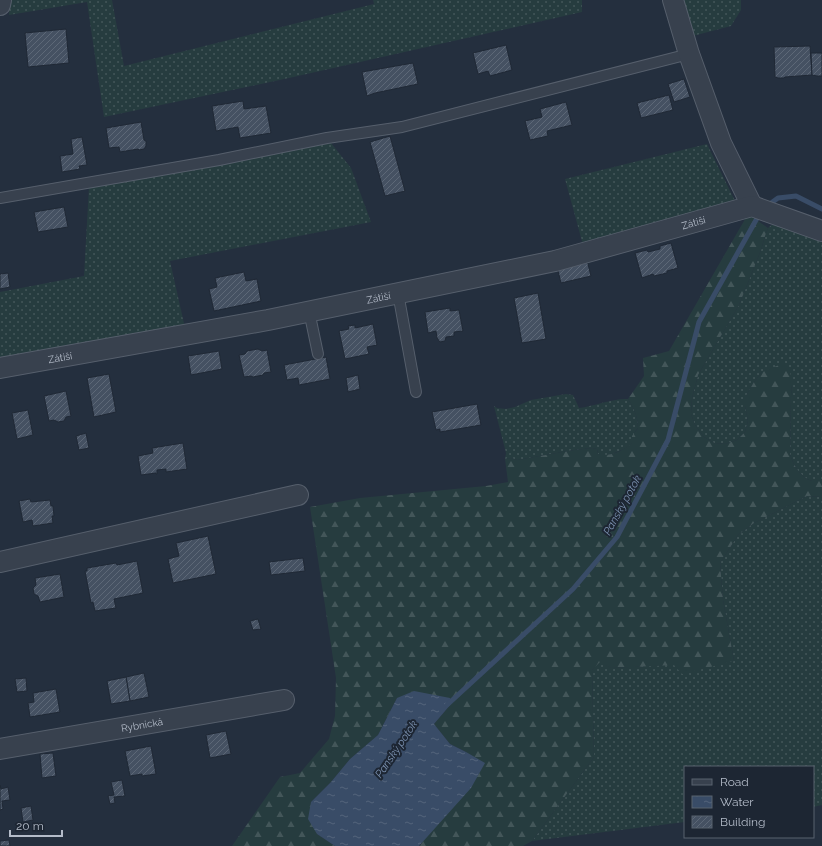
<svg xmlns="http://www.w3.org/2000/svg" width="822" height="846" font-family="Raleway,sans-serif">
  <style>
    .grass { fill: url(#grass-dots) }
    .forest { fill: url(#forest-firs) }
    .water { fill: url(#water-ripples) }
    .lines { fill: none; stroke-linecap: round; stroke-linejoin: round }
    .stream { stroke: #394c67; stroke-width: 5 }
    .building { fill: url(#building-hatch); stroke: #1f2835 }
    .lane-casing { stroke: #565f6c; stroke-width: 12 }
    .street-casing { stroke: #565f6c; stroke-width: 22 }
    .lane { stroke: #38414e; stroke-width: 10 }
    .street { stroke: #38414e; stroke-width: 20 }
    .labels { text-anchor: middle; stroke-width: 4; stroke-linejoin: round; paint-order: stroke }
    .street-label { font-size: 10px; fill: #b4bcc9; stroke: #1d2633 }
    .water-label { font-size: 11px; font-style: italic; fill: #7c92b1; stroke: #1d2633 }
  </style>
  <defs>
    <pattern id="grass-dots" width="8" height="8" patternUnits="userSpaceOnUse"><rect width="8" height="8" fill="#263c3f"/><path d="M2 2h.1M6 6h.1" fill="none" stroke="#435659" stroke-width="1.8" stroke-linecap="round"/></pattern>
    <pattern id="forest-firs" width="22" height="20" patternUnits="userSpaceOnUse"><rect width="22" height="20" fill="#263c3f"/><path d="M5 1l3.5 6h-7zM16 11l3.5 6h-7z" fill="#435659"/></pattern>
    <pattern id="water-ripples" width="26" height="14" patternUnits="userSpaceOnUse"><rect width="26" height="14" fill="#394c67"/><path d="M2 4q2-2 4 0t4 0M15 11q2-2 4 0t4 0" fill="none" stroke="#53647b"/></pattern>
    <pattern id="building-hatch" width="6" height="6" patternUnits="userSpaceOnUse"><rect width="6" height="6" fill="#455162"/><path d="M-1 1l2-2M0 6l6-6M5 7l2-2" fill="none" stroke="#5d6877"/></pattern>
  </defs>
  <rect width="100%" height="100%" fill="#242f3e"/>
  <!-- grass -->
  <g class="grass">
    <path d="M10,0H112L124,66L374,4L373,0H582V12L289,78L104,117L87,2L9,15Z"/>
    <path d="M679,0H741V10L731,26L689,37Z"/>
    <path d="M331,143L351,168L371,222L170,261L185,328L0,364V292L84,276L89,187Z"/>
    <path d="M707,144L736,203L583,245L565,179Z"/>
    <path d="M774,223L822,236V481C819,481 815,481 812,481C801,478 793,465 790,454L791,397L792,384L762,372L754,382L747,394L745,406L748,421L745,432L737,440L725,444L714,443L704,437L695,425L691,414L692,398L698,375L739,305L761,250L765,236L768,228Z"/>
    <path d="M566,394L573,395L579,408C595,406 613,398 628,399C634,408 638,417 638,428C632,434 635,437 632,443C629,448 613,454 608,455C605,456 602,456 598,454L597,449L592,448L574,450L517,460L511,458L505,459L506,453L494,406L497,408L506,409L515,407L531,400Z"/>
    <path d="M807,496L822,497V805L813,807V767H685V822L532,841L594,757L592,670L600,661L611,668L734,661L723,600L720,563L738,535L754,523Z"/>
  </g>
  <!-- forest -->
  <path class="forest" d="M748,214L768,228L765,236L761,250L739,305L698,375L692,398L691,414L695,425L704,437L714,443L725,444L737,440L745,432L748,421L745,406V400L747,394L754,382L762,372L779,365L783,364L790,371L792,384L791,397L790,454C793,465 801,478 812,481C815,481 819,481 822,481V497L807,496L754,523L738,535L720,563L723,600L734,661L682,674L674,665L611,668L600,662L592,670L594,757L532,841L523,846H419L422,843L466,752L450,744L434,724L451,704L397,698L378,735L350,759L331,782L311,802L317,834L335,846H232L280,777L300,773L329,739L335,716L336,678L310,507L360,498L486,486L508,482L505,459L511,458L517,460L574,450L592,448L597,449L598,454C608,458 625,450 632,443V436L638,428C638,417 634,408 628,399L644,376L643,358L669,351Z"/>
  <!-- water -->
  <path class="water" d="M414,691L450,698L451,704L434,724L450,744L466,752L485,763L471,788L419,846H335L317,834L308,819L311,802L331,782L350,759L378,735L397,698Z"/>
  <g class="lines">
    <!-- stream -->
    <g class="stream">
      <path d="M767,206L778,198L796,196L822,209"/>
      <path d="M447,705L573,589L617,537L668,440L699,322L760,213"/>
    </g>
  </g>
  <!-- building -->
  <g class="building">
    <path d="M66,29L69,63L28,67L25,33Z"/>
    <path d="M506,45L512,70L490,76L488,71L478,74L473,53Z"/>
    <path d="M810,46L812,75L785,77L784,78H778L775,77L774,47Z"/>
    <path d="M811,53H822V76H817L812,75Z"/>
    <path d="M413,63L418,84L375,93L367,96L362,72Z"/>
    <path d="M684,79L690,97L674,102L668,84Z"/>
    <path d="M669,95L673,110L641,118L637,103Z"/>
    <path d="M243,101L244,109L266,106L271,133L240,138L238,127L216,131L212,106Z"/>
    <path d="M566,102L572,125L547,131L548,136L530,140L525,121L542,117L540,109Z"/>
    <path d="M141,122L144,140L146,141V146L144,149L139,150L138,149L120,152L119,147L109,148L106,128Z"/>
    <path d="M390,136L405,191L385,196L370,142Z"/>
    <path d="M82,137L87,165L79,166L80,169L62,172L60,156L73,154L71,139Z"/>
    <path d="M64,207L68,227L38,232L34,212Z"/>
    <path d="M671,243L678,268L667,271V273L654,276L653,274L642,278L635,253L647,250L648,252L660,249V246Z"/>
    <path d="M587,260L591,276L561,283L557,267Z"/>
    <path d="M244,272L246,281L257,279L261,301L214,311L209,289L217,287L215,278Z"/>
    <path d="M8,273L10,287L0,289V274Z"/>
    <path d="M538,293L546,339L522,343L514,298Z"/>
    <path d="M450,308V311L459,310L463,331L454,332V336L446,337L445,341L440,342L437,338L436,331L428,333L425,312Z"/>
    <path d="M373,324L377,345L367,347L369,354L345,359L339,331L349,329L348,326L355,325V328Z"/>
    <path d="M258,349L262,351L267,350L271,372L264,373L263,375L253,377L251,376L244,377L239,355L245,354L247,351Z"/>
    <path d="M219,351L222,369L191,375L188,356Z"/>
    <path d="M326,357L330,379L299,385L298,378L287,380L284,365Z"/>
    <path d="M109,374L116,412L94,417L87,378Z"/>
    <path d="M358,375L360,389L348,392L346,378Z"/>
    <path d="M66,391L71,416L66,417L64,421L58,422L54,420L49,421L44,396Z"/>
    <path d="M477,404L481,425L440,432V429L436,430L432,412Z"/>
    <path d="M28,410L33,435L17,439L12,413Z"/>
    <path d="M86,433L89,448L79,450L76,436Z"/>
    <path d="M183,443L187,469L166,472V469L157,470V474H156V473L141,475L138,456L153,453L152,448Z"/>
    <path d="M30,499L31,502L50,500L51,506H53L54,516H52L53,523L33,526L32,520L23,522L19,501Z"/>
    <path d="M208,536L216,574L173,583L168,559L179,556L176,543Z"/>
    <path d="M303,558L305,571L271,575L269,562Z"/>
    <path d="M137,561L143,593L114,599L116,608L95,611L93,602L91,603L85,571H87V568L116,563L117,565Z"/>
    <path d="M60,574L64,597L40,602L38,596L34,594L33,588L36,585L35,578Z"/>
    <path d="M258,619L261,629L253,630L250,621Z"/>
    <path d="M144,673L149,697L130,701L126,677Z"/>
    <path d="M126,677L130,701L111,704L107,681Z"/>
    <path d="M26,678L27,691L17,692L15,679Z"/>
    <path d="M56,689L60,712L30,717L28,703L34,702L33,693Z"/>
    <path d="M226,731L231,754L210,758L206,735Z"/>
    <path d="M151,746L156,774L142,776V774L130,776L125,751Z"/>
    <path d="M53,753L56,776L42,778L40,754Z"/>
    <path d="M122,780L125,796L114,797L115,803L110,804L108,796L114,795L111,782Z"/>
    <path d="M0,785L1,789L8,787L10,800L2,801L3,809L0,810Z"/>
    <path d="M31,806L33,820L23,822L21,808Z"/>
    <path d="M9,840L10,846H0V841Z"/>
  </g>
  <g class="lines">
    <!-- lane casing -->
    <g class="lane-casing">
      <g id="lane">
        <path d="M0,198L219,160L327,138L402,127L689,54"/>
        <path d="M398,293L416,392"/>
        <path d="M309,311L318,354"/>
      </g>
    </g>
    <!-- street casing -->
    <g class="street-casing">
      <g id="street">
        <path d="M673,0L689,54L721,143L752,206"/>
        <path d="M0,5L1,0"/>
        <path id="s1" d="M0,368L268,320L555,261L752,206L822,231"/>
        <path d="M0,562L298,495"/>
        <path id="s2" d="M0,749L284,700"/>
      </g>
    </g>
    <!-- lane -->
    <use href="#lane" class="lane"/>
    <!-- street -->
    <use href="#street" class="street"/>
  </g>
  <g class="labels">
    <!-- street labels -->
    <g class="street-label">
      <text dy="4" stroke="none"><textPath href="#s1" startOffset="709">Zátiší</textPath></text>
      <text dy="4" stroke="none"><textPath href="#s1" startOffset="385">Zátiší</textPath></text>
      <text dy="4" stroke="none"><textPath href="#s1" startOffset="61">Zátiší</textPath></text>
      <text dy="4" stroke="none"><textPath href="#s2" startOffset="144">Rybnická</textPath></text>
    </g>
    <!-- water labels -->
    <g class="water-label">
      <text transform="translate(622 505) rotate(-61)" y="4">Panský potok</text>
      <text transform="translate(396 749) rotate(-56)" y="4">Panský potok</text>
    </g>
  </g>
  <!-- legend -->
  <rect x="684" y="766" width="130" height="72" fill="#1d2633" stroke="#59626f"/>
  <rect x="692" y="779" width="20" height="6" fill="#38414e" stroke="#59626f"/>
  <text x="720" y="786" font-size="12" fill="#b4bcc9">Road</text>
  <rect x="692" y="796" width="20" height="12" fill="url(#water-ripples)" stroke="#59626f"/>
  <text x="720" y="806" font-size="12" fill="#b4bcc9">Water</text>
  <rect x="692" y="816" width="20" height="12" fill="url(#building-hatch)" stroke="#59626f"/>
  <text x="720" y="826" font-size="12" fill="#b4bcc9">Building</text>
  <!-- scale -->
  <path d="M10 830v6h52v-6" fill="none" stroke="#b4bcc9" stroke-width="2"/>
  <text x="16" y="830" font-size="12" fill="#b4bcc9" stroke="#1d2633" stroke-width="3" paint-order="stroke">20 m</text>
</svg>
